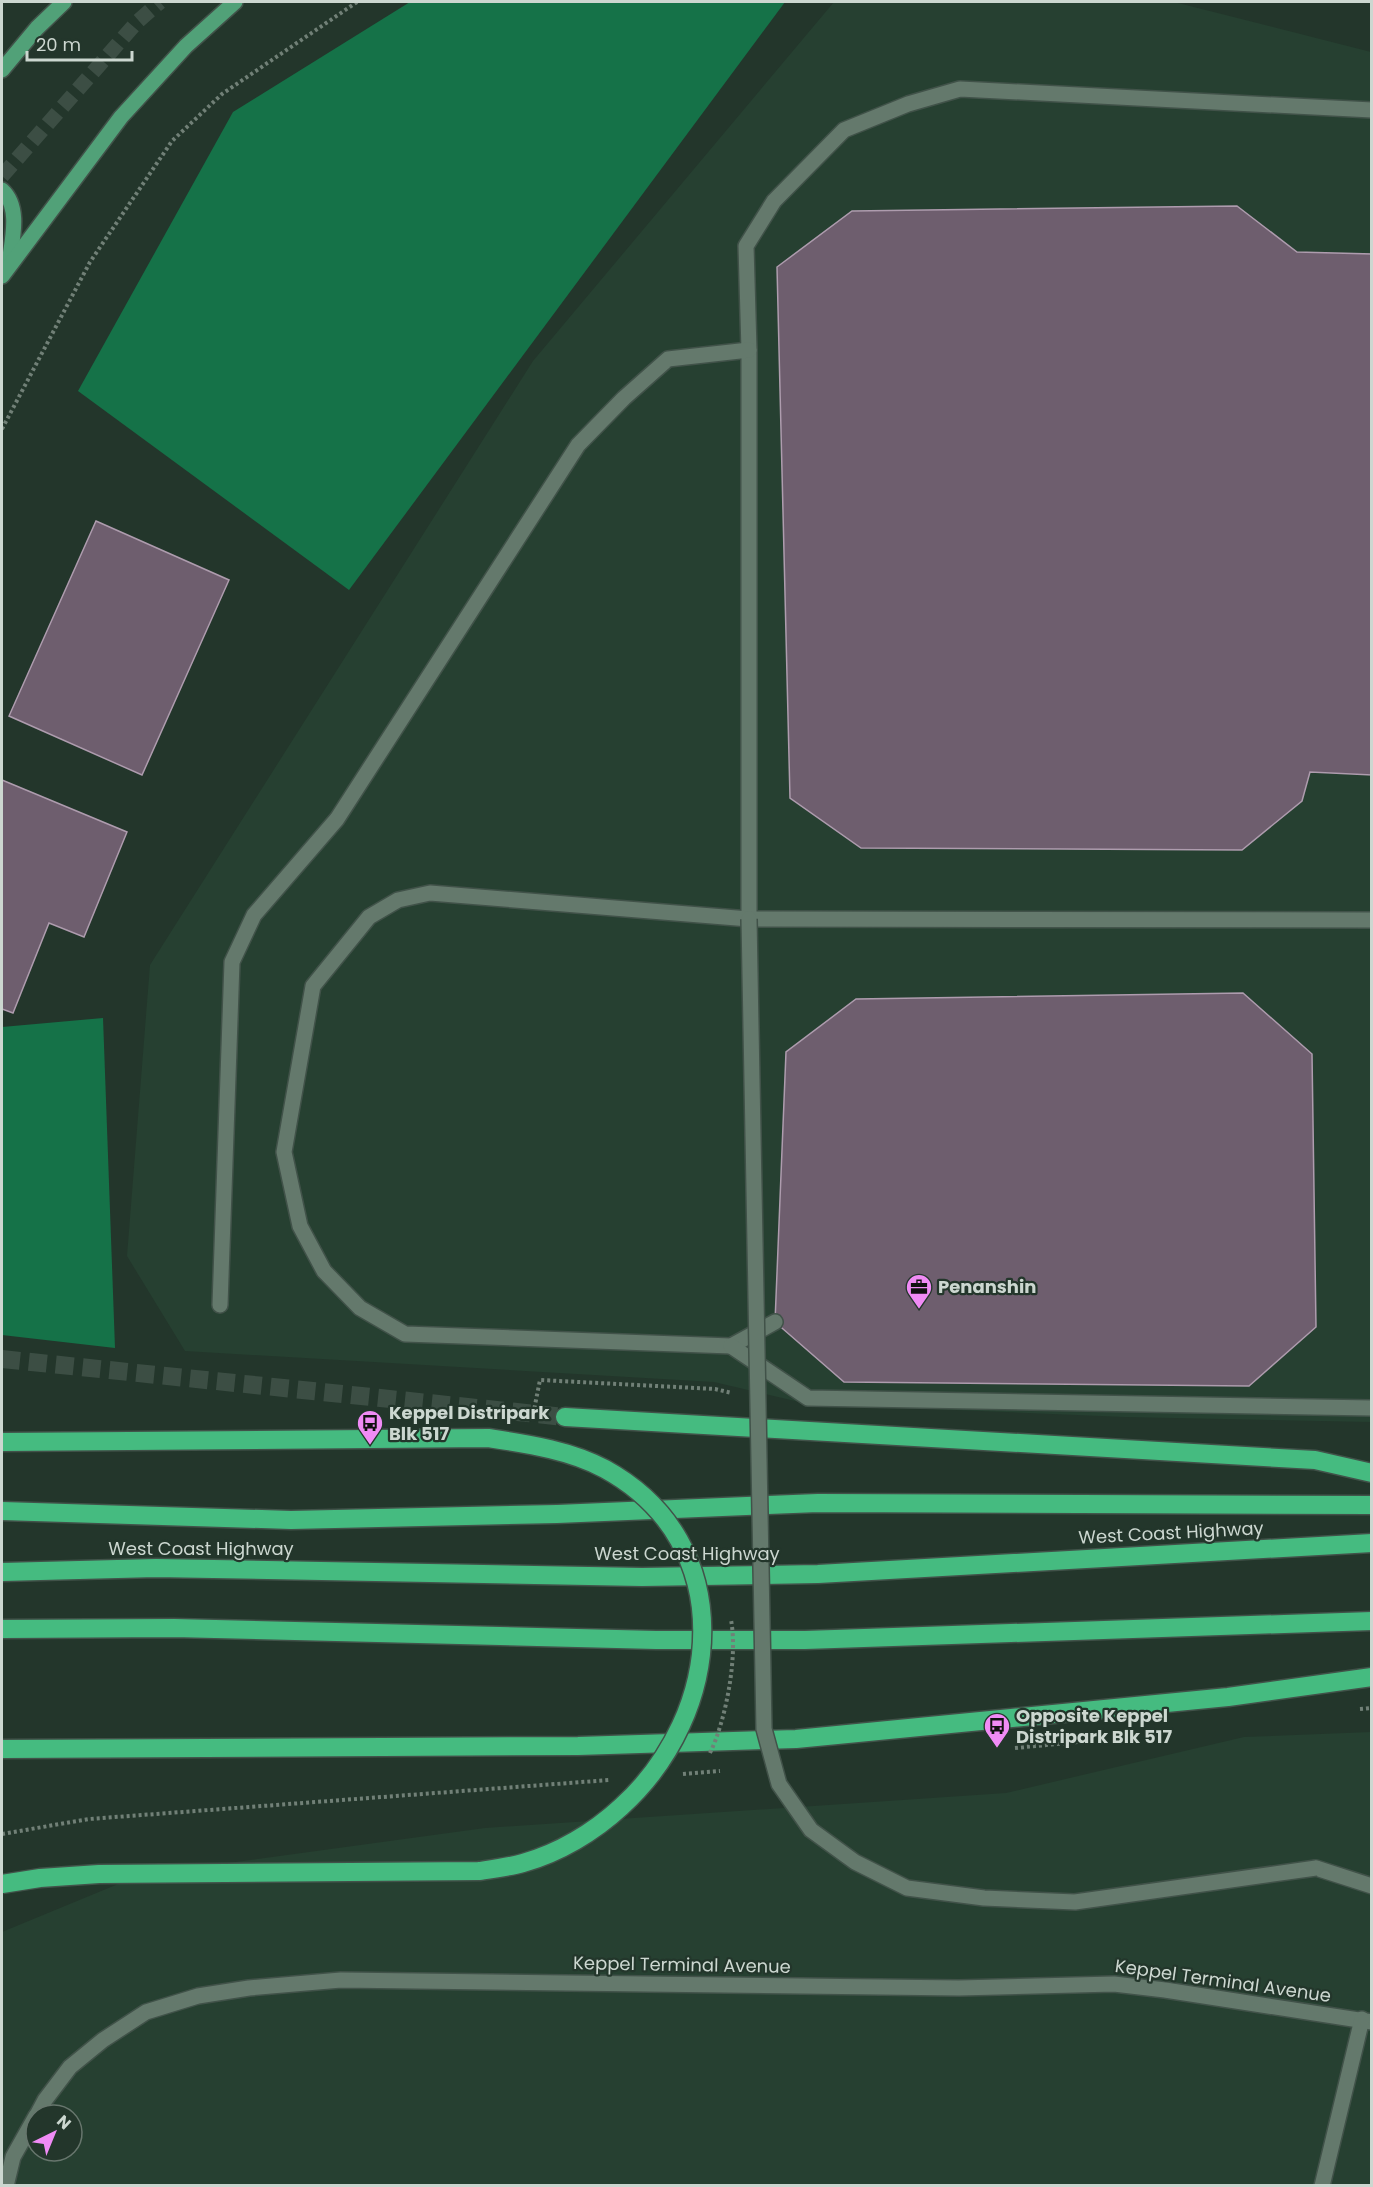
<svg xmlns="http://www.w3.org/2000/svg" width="1373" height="2187" font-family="Poppins,sans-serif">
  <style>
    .built { fill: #264031; fill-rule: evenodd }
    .forest { fill: #157248 }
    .building { fill: #6e5e6e; stroke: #ae9cae; stroke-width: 1.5 }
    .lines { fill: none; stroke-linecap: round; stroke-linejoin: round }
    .primary-tunnel { stroke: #3c4e44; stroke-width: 15; stroke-dasharray: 15 8; stroke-linecap: butt }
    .highway-tunnel { stroke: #3c4e44; stroke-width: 18; stroke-dasharray: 18 9; stroke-linecap: butt }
    .lane-casing { stroke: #415249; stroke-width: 18 }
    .primary-casing { stroke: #415249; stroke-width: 18 }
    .highway-casing { stroke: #415249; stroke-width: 21 }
    .path { stroke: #718077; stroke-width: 4; stroke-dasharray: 3 3; stroke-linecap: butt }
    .lane { stroke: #64796c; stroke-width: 15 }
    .primary { stroke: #51a178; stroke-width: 15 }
    .highway { stroke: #45bb80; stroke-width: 18 }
    .lane-bridge-casing { stroke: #415249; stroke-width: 18; stroke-linecap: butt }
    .highway-bridge-casing { stroke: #415249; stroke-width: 21; stroke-linecap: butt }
    .path-bridge { stroke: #718077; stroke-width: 4; stroke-dasharray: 3 3; stroke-linecap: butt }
    .lane-bridge { stroke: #64796c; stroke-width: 15 }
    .highway-bridge { stroke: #45bb80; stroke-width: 18 }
    .labels { text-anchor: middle; stroke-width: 4.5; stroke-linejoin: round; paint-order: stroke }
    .poi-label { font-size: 18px; font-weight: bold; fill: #ccd7d0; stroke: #23362b; text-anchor: start }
    .street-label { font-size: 18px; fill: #ccd7d0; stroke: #23362b }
  </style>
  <rect width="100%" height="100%" fill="#23362b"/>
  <!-- built -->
  <g class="built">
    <path d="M834,2H1174L1371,52V1422L1125,1417L808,1404L714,1382L185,1351L127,1256L150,965L533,361Z"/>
    <path d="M1371,1732V2185L2,2186V1932L140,1875L485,1828L1006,1793L1244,1737ZM36,2115H72V2151H36Z"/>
  </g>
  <!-- forest -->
  <g class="forest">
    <path d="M410,2H785L349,590L78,391L233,112Z"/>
    <path d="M103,1018L115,1348L2,1335V1027Z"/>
  </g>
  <!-- building -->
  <g class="building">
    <path d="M1237,206L1297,252L1372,254V775L1310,772L1302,801L1242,850L861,848L790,798L777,267L852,211Z"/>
    <path d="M96,521L229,580L142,775L9,716Z"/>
    <path d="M2,780L127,832L84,937L49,923L13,1013L2,1009Z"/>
    <path d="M1243,993L1312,1054L1316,1327L1249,1386L844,1382L775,1322L786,1052L856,999Z"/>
  </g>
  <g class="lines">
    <!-- primary-tunnel -->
    <path class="primary-tunnel" d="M2,176L137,22L160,2"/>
    <!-- highway-tunnel -->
    <path class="highway-tunnel" d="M2,1359L565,1417"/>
    <!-- lane casing -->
    <g class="lane-casing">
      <g id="lane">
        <path d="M749,919V350L746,246L774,201L844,130L908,104L960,89L1372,110"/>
        <path d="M220,1305L232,962L254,915L337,819L578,445L624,398L668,359L749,350"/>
        <path d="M775,1322L731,1346L405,1334L360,1308L324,1271L300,1226L284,1152L313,986L369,917L398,900L430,893L749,919L1372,920"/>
        <path d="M731,1346L808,1398L1372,1408"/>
        <path d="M1316,1868L1372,1886"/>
        <path d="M37,2115L45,2100L70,2067L103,2040L146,2012L198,1996L249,1988L341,1980L959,1988L1114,1984L1165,1990L1372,2022"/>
        <path d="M6,2186L13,2157L36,2116"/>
        <path d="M1322,2186L1362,2019"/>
      </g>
    </g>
    <!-- primary casing -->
    <g class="primary-casing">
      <g id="primary">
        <path d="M2,70L37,28L64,2"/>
        <path d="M2,190C21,207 12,240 9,263"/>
        <path d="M2,276L121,117L186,46L235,2"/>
      </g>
    </g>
    <!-- highway casing -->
    <g class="highway-casing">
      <g id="highway">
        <path d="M565,1417L1315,1460L1372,1473"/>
        <path d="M2,1511L291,1520L557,1514L818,1503L1372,1505"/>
        <path d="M2,1572L156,1568L642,1577L818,1574L1372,1543"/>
        <path d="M2,1629L174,1628L656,1640H805L1372,1621"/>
        <path d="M2,1749L578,1746L796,1739L1228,1697L1372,1677"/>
      </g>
    </g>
    <!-- path -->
    <g class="path">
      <path d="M2,429L90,262L172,141L222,94L357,2"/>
      <path d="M532,1420L540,1380L715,1389L732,1393"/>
      <path d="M1360,1709L1372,1708"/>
      <path d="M1015,1748L1088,1741"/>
      <path d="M683,1774L720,1771"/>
      <path d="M2,1834L89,1819L609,1780"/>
    </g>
    <!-- lane -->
    <use href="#lane" class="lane"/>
    <!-- primary -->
    <use href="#primary" class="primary"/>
    <!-- highway -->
    <use href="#highway" class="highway"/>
    <!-- lane-bridge casing -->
    <g class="lane-bridge-casing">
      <path id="lane-bridge" d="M749,919L764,1729L779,1784L811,1830L855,1862L907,1888L984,1898L1075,1902L1316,1868"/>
    </g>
    <!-- highway-bridge casing -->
    <g class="highway-bridge-casing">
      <path id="highway-bridge" d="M2,1442L488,1438C527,1444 570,1450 605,1469C740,1543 724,1714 621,1807C594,1832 559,1853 523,1863C509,1867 493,1869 479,1871L99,1874L40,1878L2,1884"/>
    </g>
    <!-- path-bridge -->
    <path class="path-bridge" d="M710,1753C726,1720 738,1656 731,1620"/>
    <!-- lane-bridge -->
    <use href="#lane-bridge" class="lane-bridge"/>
    <!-- highway-bridge -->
    <use href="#highway-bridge" class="highway-bridge"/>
  </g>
  <!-- icons -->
  <defs>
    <g id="office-pin" transform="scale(1.35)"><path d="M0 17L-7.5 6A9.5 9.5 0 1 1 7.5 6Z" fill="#f08bf5" stroke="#23362b"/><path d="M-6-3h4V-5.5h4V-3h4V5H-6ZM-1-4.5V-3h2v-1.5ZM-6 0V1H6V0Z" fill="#111"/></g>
    <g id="bus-pin" transform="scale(1.35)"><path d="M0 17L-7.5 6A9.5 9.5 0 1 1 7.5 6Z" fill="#f08bf5" stroke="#23362b"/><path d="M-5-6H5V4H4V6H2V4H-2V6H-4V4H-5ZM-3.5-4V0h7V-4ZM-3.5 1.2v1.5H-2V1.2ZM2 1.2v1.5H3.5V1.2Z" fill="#111"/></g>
  </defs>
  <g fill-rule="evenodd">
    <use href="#office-pin" x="919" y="1287"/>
    <use href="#bus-pin" x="370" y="1423"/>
    <use href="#bus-pin" x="997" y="1726"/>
  </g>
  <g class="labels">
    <!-- poi labels -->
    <g class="poi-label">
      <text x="938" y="1293">Penanshin</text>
      <text x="389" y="1419">Keppel Distripark<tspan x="389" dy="21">Blk 517</tspan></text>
      <text x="1016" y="1722">Opposite Keppel<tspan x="1016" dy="21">Distripark Blk 517</tspan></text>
    </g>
    <!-- street labels -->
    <g class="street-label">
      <text transform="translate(1171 1533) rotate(-3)" y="6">West Coast Highway</text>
      <text x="201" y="1555">West Coast Highway</text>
      <text x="687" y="1560">West Coast Highway</text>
      <text transform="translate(682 1965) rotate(1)" y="6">Keppel Terminal Avenue</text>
      <text transform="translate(1223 1981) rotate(8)" y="6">Keppel Terminal Avenue</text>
    </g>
  </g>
  <!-- border -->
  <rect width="1373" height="2187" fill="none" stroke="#ccd7d0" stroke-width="6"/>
  <!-- north arrow -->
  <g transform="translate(54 2133) rotate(43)"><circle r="28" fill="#23362b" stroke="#67766d" stroke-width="1.5"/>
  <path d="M0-4.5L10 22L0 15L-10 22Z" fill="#f08bf5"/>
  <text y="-9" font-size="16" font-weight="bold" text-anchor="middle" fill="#ccd7d0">N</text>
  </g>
  <!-- scale -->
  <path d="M27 51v9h105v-9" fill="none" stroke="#ccd7d0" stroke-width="3"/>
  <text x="36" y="51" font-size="18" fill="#ccd7d0" stroke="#23362b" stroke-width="4.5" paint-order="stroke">20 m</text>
</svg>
